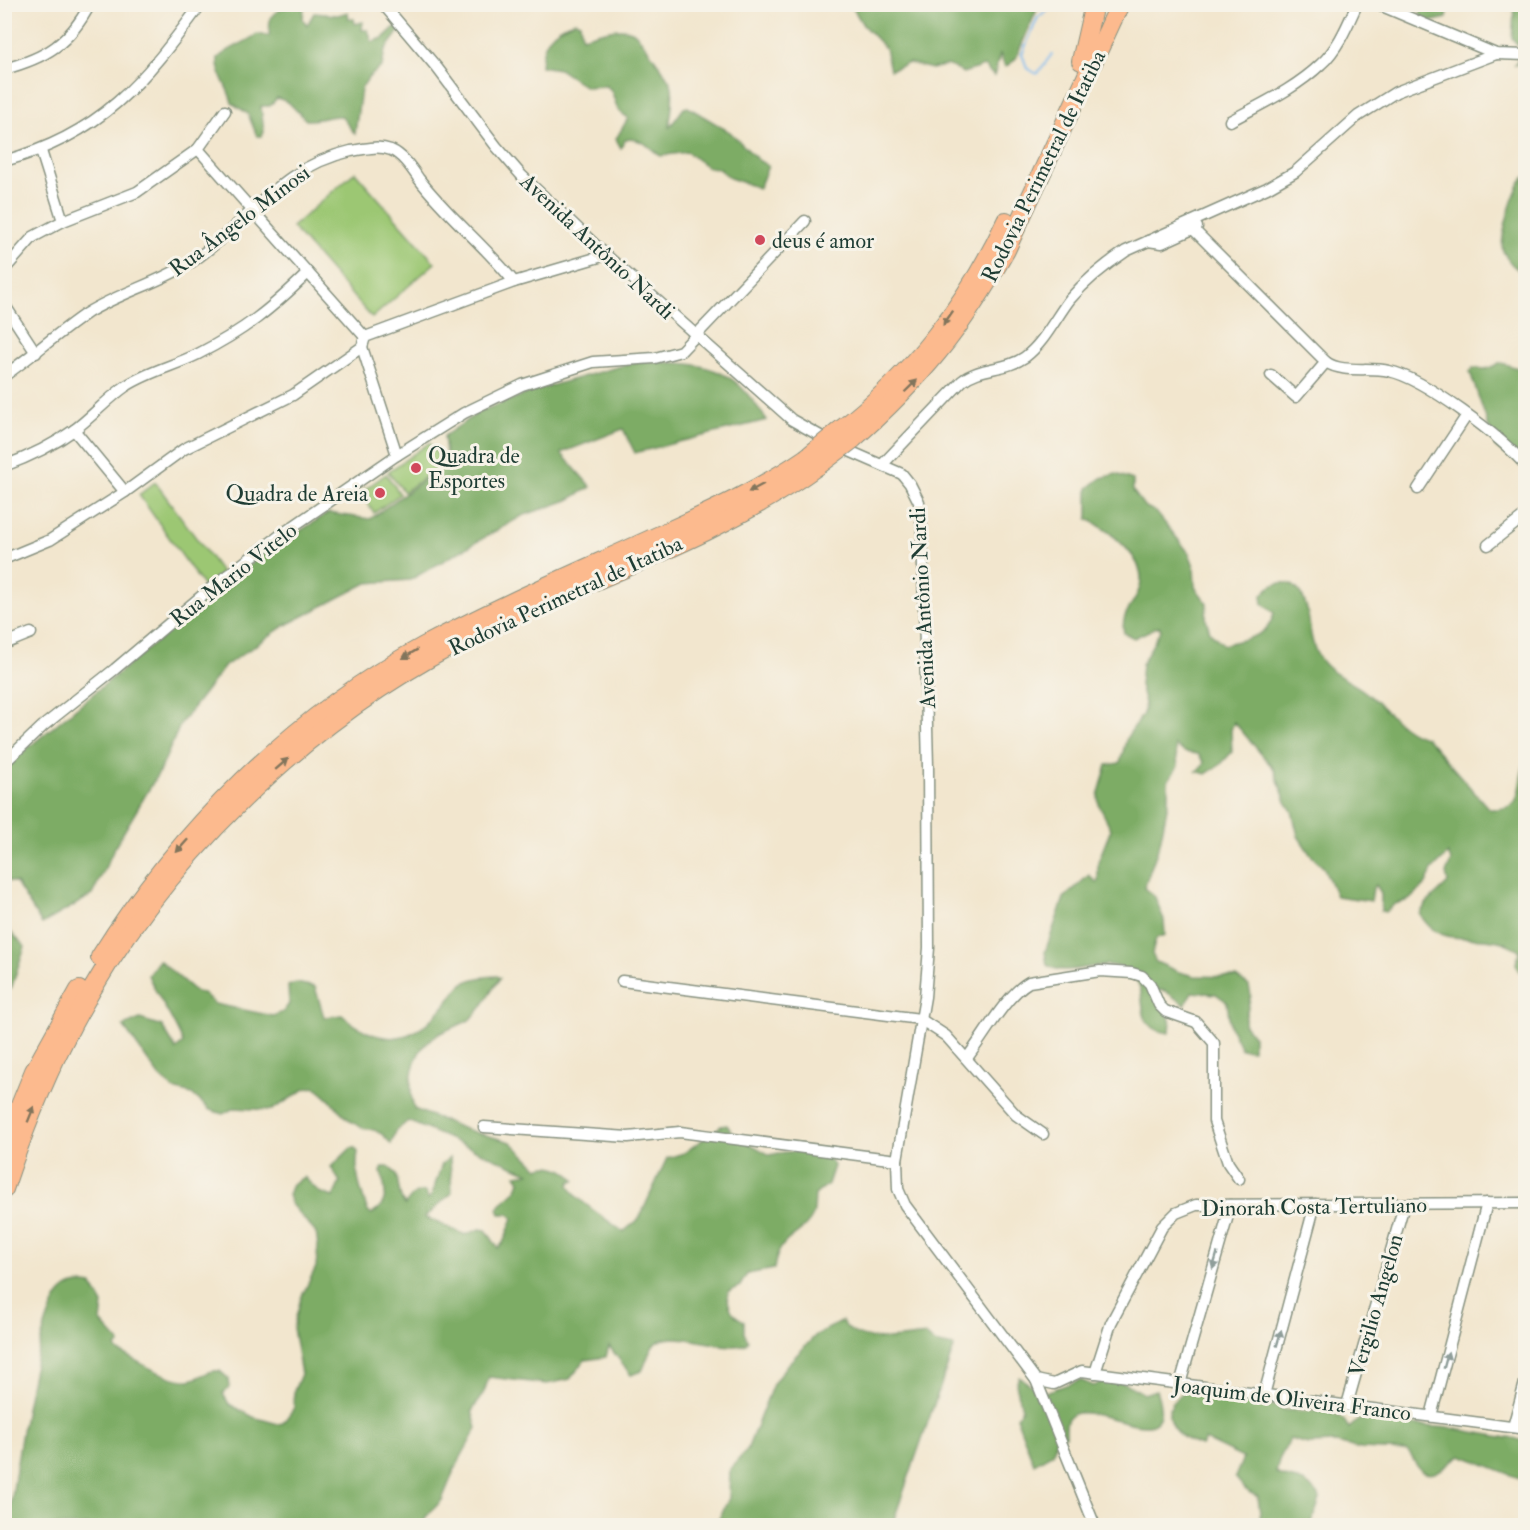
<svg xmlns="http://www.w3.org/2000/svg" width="1530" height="1530" font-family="'IM FELL Double Pica',serif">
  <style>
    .green { fill: #9cc773; stroke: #5e8254; stroke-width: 1.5 }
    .forest { fill: #7dac65; stroke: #4e744c; stroke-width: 1.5 }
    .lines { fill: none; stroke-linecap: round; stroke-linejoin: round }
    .stream { stroke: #7cbaef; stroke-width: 2 }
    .street-casing { stroke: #889281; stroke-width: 13 }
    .highway-casing { stroke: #889281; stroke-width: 20 }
    .street { stroke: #fff; stroke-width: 10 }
    .highway { stroke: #fcba8e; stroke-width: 18 }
    .highway-bridge-casing { stroke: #889281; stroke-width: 20; stroke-linecap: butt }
    .highway-bridge { stroke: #fcba8e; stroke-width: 18 }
    .oneway { fill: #82755c }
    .oneway2 { fill: #8f9e9a }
    .poi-dot { fill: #d1495b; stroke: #f7f3e8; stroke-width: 2 }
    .labels { text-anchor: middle; stroke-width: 6; stroke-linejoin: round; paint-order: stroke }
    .street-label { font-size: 22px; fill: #1f3d34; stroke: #f7f3e8 }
    .poi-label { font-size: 22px; fill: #1f3d34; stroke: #f7f3e8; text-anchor: start }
  </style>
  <rect width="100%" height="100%" fill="#f7f3e8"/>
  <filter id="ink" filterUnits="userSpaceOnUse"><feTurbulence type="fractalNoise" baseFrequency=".0167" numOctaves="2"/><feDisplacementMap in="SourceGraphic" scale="12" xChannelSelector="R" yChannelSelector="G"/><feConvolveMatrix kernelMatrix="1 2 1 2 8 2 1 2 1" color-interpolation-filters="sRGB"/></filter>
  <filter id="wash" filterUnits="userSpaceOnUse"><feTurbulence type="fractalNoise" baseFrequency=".008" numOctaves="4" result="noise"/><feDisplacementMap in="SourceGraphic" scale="24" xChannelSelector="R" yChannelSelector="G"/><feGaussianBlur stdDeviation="1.35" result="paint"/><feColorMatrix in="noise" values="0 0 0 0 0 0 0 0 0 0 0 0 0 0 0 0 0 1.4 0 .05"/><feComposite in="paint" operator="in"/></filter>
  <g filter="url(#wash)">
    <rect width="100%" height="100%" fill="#f2e6ce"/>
    <!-- green -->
    <g class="green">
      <path d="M355,172L435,263L372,318L292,227Z"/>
      <path d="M429,443L445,463L404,492L388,472Z"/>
      <path d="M386,474L400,494L374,513L360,493Z"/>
      <path d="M155,482L222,573L204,587L139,495Z"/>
    </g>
    <!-- forest -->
    <g class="forest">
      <path d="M304,5L303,19L307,25L314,13L338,15L348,12L349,19H354L355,24L363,22L362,30H368L372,42L383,38L395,27L400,30L385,50L382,66L368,78L361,89L355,134L341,116C329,115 319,121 306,120L288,102L277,98L270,106H261L264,132L262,136H257L248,114L232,103C229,88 216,74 218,58C230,47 244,44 257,34L269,36L270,18C280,7 290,5 304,5Z"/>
      <path d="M851,5H1039L1015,60L1005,67L1000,54L994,76L984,66L963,73L948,65L932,69L909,63L890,70L885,48L863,25Z"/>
      <path d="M1422,5H1449L1447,18L1428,22L1423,20L1420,15Z"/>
      <path d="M1512,5H1525V62L1515,65L1523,51L1512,38L1514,14Z"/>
      <path d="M575,21L580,23L582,37C596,34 618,25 632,31C638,33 671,81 672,87C674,101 671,115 669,128L684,108L688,107L730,132L758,160L768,166L759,188L730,178L719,169L708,167L687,152L660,156C650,147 638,136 625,140L621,148L616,139L628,118L618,110L611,90L606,86L586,87L559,69L541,66C542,40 552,30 575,21Z"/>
      <path d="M1525,177V274C1515,269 1508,262 1503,251C1499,238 1515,184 1525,177Z"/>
      <path d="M635,362C671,362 714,360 741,387C751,397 759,409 767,420L635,453L623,429L561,453L591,487L568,500L522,516L410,580L367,583L284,626L225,666L181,723L161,769L116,845L92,895L42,924L16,883L5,880L4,771L18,756L259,557L328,513L370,519L447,463L444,436L481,411L539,389Z"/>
      <path d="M1501,363L1525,370V466L1496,448L1470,372L1473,368L1486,369Z"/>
      <path d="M1116,474L1133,480V491L1144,506L1156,512L1189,553L1194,566L1195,587L1207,603L1206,619L1210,632L1224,645C1244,638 1269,639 1274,613L1263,604L1262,595C1270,584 1286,577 1297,589C1313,606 1306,634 1317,654C1327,673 1348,679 1364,691C1385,706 1400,732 1426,737L1489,809C1529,811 1514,787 1525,763V975L1518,970L1516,963L1520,952C1489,924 1442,956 1420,914L1426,904L1448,883L1446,873L1451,861L1448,854L1432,870L1426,884L1409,900L1395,904L1385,912L1381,911V893L1376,885L1373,888L1371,901L1336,896L1324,868L1310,854L1298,836L1292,811L1286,802L1274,769L1234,722L1231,730L1232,752L1220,765L1206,774L1196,771L1202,767L1204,762L1198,754L1184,752L1175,745L1178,766L1168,781V803L1160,843L1144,888L1155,897L1164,920L1165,935L1156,938L1152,954L1156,962L1179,972L1194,976L1236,977L1249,986L1251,995L1244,1024L1253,1035V1050L1241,1049L1230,1026L1227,1002L1216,994L1192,992L1185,1005L1165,991L1159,990C1159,1006 1176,1016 1169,1033C1125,1027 1157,989 1126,970C1102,955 1071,980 1047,965L1045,952L1064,898L1089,875L1096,882L1098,881V862L1111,829L1099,805L1098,796L1107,765L1120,763L1127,737L1143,714L1145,703L1140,685L1142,664L1161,629L1159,626L1134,638L1124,633C1120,614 1133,606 1139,590C1151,561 1110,531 1088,519V488L1101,478Z"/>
      <path d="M4,925L25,947L11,989H5Z"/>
      <path d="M159,960L196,992L203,993L215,1004L273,1016L283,1012L289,1004L288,986L296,983L315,987L324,1017L342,1015C379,1047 412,1046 444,1006C451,999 456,987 466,982C474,978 488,976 497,976L500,978C491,990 481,1012 469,1020C457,1027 442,1030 431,1039C411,1055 407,1086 414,1109L467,1130L511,1142L538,1168C551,1162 567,1170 575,1180L571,1181L569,1185C575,1201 609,1220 623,1232L639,1219L667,1158L684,1153L721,1126L727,1125L734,1135L770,1155C786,1151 826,1146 834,1166L828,1184L815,1195C814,1201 815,1210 813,1215C803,1238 779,1232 774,1269L747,1274L740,1286L728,1292C727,1305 732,1316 744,1321V1333L748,1340L746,1344C722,1353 671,1326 654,1345C649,1351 646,1363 642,1371L631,1375L609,1346L606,1357L585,1360L570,1379L547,1384L489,1377L484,1392L472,1411L477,1428L455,1468L442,1500L425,1518L423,1525L8,1526C14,1483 35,1315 63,1291C71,1283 82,1283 92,1285L103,1304L101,1322L120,1343L116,1347L118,1351C136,1360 170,1382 189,1380C201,1379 206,1369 220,1371L229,1379V1388L223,1394L229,1404L253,1417L278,1424L283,1423L294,1408V1391L301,1374L293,1328L301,1298L316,1267L318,1246L316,1233L291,1204L288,1195L292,1184L304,1177L319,1192L333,1197L340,1182L331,1167L351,1148H355L358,1152C354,1174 361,1191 368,1212L372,1214C389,1204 386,1189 381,1172L383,1167H389C403,1177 395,1194 405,1205C410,1197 416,1190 426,1192L428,1199L431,1197L442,1164L450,1157L452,1193L425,1217L465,1235L480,1229L486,1230L498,1248L503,1243L513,1218L508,1214H500L498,1209C505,1196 516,1196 520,1181L516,1175L529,1173L408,1121L396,1131L391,1144C374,1122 370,1135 352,1122C338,1111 329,1096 314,1087L305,1089L272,1110L234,1108L223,1114L210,1110L192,1094L173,1089L159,1076L123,1026L140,1019L162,1026L176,1049L183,1043C174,1019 158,999 148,975Z"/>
      <path d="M842,1321C857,1347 901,1338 926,1335L934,1343L954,1347L892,1525H716L729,1498L730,1469L747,1450L773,1384L786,1366L816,1335Z"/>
      <path d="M1019,1377L1043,1393L1080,1380L1094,1386C1111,1374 1128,1384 1144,1394L1156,1390C1182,1464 1086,1394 1068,1418C1065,1423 1066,1430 1066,1436H1057L1053,1453L1034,1464L1016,1417L1022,1409L1016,1384Z"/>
      <path d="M1185,1391H1196L1224,1399L1259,1401L1286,1410L1330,1412L1343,1419L1349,1428L1358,1420L1372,1418L1398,1424L1450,1428L1525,1441V1477L1519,1478L1461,1455C1448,1462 1432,1485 1418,1467C1413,1461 1413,1456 1407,1451L1361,1449L1336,1443L1308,1444L1290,1439L1279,1460L1276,1473C1295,1484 1305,1474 1320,1499L1311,1525H1276L1261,1522L1258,1497L1246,1490L1235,1477L1243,1458L1205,1440L1201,1446C1173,1437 1154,1413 1185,1391Z"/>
    </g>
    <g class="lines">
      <!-- stream -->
      <path class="stream" d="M1052,54L1037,74L1027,68L1022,54L1038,17L1057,4"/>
    </g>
  </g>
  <g filter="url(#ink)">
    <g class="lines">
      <!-- street casing -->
      <g class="street-casing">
        <g id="street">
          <path d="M383,4L438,69L496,146L522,176L606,255L792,420L840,447L902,474L910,484L919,502L922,528L928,767L929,948L925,997L897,1160L680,1132L628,1137L484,1127"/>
          <path d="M1377,4L1496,54L1526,55"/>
          <path d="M4,69C46,58 70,43 90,4"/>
          <path d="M1230,121C1261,104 1295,89 1321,64C1338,49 1348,24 1357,4"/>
          <path d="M198,149L365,337"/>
          <path d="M41,151L63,221"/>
          <path d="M4,161C101,135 144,82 201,4"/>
          <path d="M1193,229L1326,362C1343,374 1369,366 1389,371C1424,378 1503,438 1526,466"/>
          <path d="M1148,241L1162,243L1197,227"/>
          <path d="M4,270L33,237L63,221L137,192L198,149L225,111"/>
          <path d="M4,304L36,353"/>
          <path d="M362,347L397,455"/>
          <path d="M1271,375L1296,397L1326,362"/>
          <path d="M4,376C32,356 59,332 87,313C121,292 160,283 193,261C250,222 279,167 351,151C364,149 377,145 391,150C403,155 412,169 419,179C448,217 485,245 514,282"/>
          <path d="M74,430L125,492"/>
          <path d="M882,465L962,381C981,366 1005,371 1025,357C1044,343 1056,317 1070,299C1086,280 1105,265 1126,251L1267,188L1295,172L1358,116L1396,92L1496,54"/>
          <path d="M4,466C29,457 52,446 74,430C92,417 107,399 126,386C149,371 174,366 198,354C245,330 270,310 308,273"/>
          <path d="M1418,489L1467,415"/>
          <path d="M1488,545L1526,515"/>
          <path d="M4,559L50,540L125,492L184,449L293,395L362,347L365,337L514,282L606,255"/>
          <path d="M4,644L31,633"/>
          <path d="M4,763L43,726L115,669L217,583L282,534L397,455L464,413L522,385L593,362L655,358L681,351L805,221"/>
          <path d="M622,981L920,1019L946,1036L1016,1115L1043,1134"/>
          <path d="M967,1058C984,1036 1006,995 1029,982L1100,971L1132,973L1142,976L1150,984L1159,1005L1165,1011L1196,1022L1214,1043V1121L1228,1163L1239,1179"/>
          <path d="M897,1160L898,1189L905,1205L1036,1380L1095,1526"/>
          <path d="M1095,1373L1111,1323L1162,1227L1176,1213L1196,1205L1526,1203"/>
          <path d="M1036,1380L1054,1384L1082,1371L1526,1429"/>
          <path d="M1180,1384L1231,1205"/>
          <path d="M1264,1395L1315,1204"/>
          <path d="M1347,1405L1404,1205"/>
          <path d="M1431,1416L1487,1203"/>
          <path d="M1513,1427L1526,1379"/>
        </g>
      </g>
      <!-- highway casing -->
      <g class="highway-casing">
        <g id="highway">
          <path d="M1081,61L1094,4"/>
          <path d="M839,431C911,376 968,303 1006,221"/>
          <path d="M852,440C921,379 961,330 1006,250L1120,4"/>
          <path d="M100,957C179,831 293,717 424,646C502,604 586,569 666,532C715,510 762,488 806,458"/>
          <path d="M4,1145L34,1071L79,990"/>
          <path d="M4,1189C21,1138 40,1089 64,1041C151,867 308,714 483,630C593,578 720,537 819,465"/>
        </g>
      </g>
      <!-- street -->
      <use href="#street" class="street"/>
      <!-- highway -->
      <use href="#highway" class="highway"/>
      <!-- highway-bridge casing -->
      <g class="highway-bridge-casing">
        <g id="highway-bridge">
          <path d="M806,458L839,431"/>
          <path d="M819,465L852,440"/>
        </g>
      </g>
      <!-- highway-bridge -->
      <use href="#highway-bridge" class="highway-bridge"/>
    </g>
    <!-- one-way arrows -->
    <defs><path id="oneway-solid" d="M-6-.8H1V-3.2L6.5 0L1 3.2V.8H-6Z" transform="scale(1.5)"/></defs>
    <g class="oneway">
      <use href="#oneway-solid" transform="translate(948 318) rotate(125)"/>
      <use href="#oneway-solid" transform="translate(911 386) rotate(-44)"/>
      <use href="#oneway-solid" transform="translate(756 488) rotate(152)"/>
      <use href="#oneway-solid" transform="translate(410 654) rotate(149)"/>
      <use href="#oneway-solid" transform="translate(282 764) rotate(-41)"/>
      <use href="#oneway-solid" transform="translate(182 846) rotate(132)"/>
      <use href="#oneway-solid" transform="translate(31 1114) rotate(-68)"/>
    </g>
    <g class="oneway2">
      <use href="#oneway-solid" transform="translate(1215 1261) rotate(106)"/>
      <use href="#oneway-solid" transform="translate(1279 1338) rotate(-74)"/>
      <use href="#oneway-solid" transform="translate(1446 1360) rotate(-75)"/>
    </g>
  </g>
  <!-- markers -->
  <g class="poi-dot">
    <circle cx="760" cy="240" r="6"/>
    <circle cx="416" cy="468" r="6"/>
    <circle cx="380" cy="493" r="6"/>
  </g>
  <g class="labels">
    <!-- street labels -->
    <g class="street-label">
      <text transform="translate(1043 166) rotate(-64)" y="8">Rodovia Perimetral de Itatiba</text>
      <text transform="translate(239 220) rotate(-37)" y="8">Rua Ângelo Minosi</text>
      <text transform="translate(598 246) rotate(43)" y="8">Avenida Antônio Nardi</text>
      <text transform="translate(233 574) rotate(-38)" y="8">Rua Mario Vitelo</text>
      <text transform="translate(565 595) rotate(-25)" y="8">Rodovia Perimetral de Itatiba</text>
      <text transform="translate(922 608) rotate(-93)" y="8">Avenida Antônio Nardi</text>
      <text transform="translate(1314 1206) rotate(-1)" y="8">Dinorah Costa Tertuliano</text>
      <text transform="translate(1375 1305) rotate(-74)" y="8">Vergilio Angelon</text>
      <text transform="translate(1292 1398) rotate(7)" y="8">Joaquim de Oliveira Franco</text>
    </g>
    <!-- poi labels -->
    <g class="poi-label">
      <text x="772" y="248">deus é amor</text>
      <text x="428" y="463">Quadra de<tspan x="428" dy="25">Esportes</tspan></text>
      <text x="368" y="501" text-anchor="end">Quadra de Areia</text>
    </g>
  </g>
  <!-- margin -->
  <rect width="1530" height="1530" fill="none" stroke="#f7f3e8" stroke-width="24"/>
</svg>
